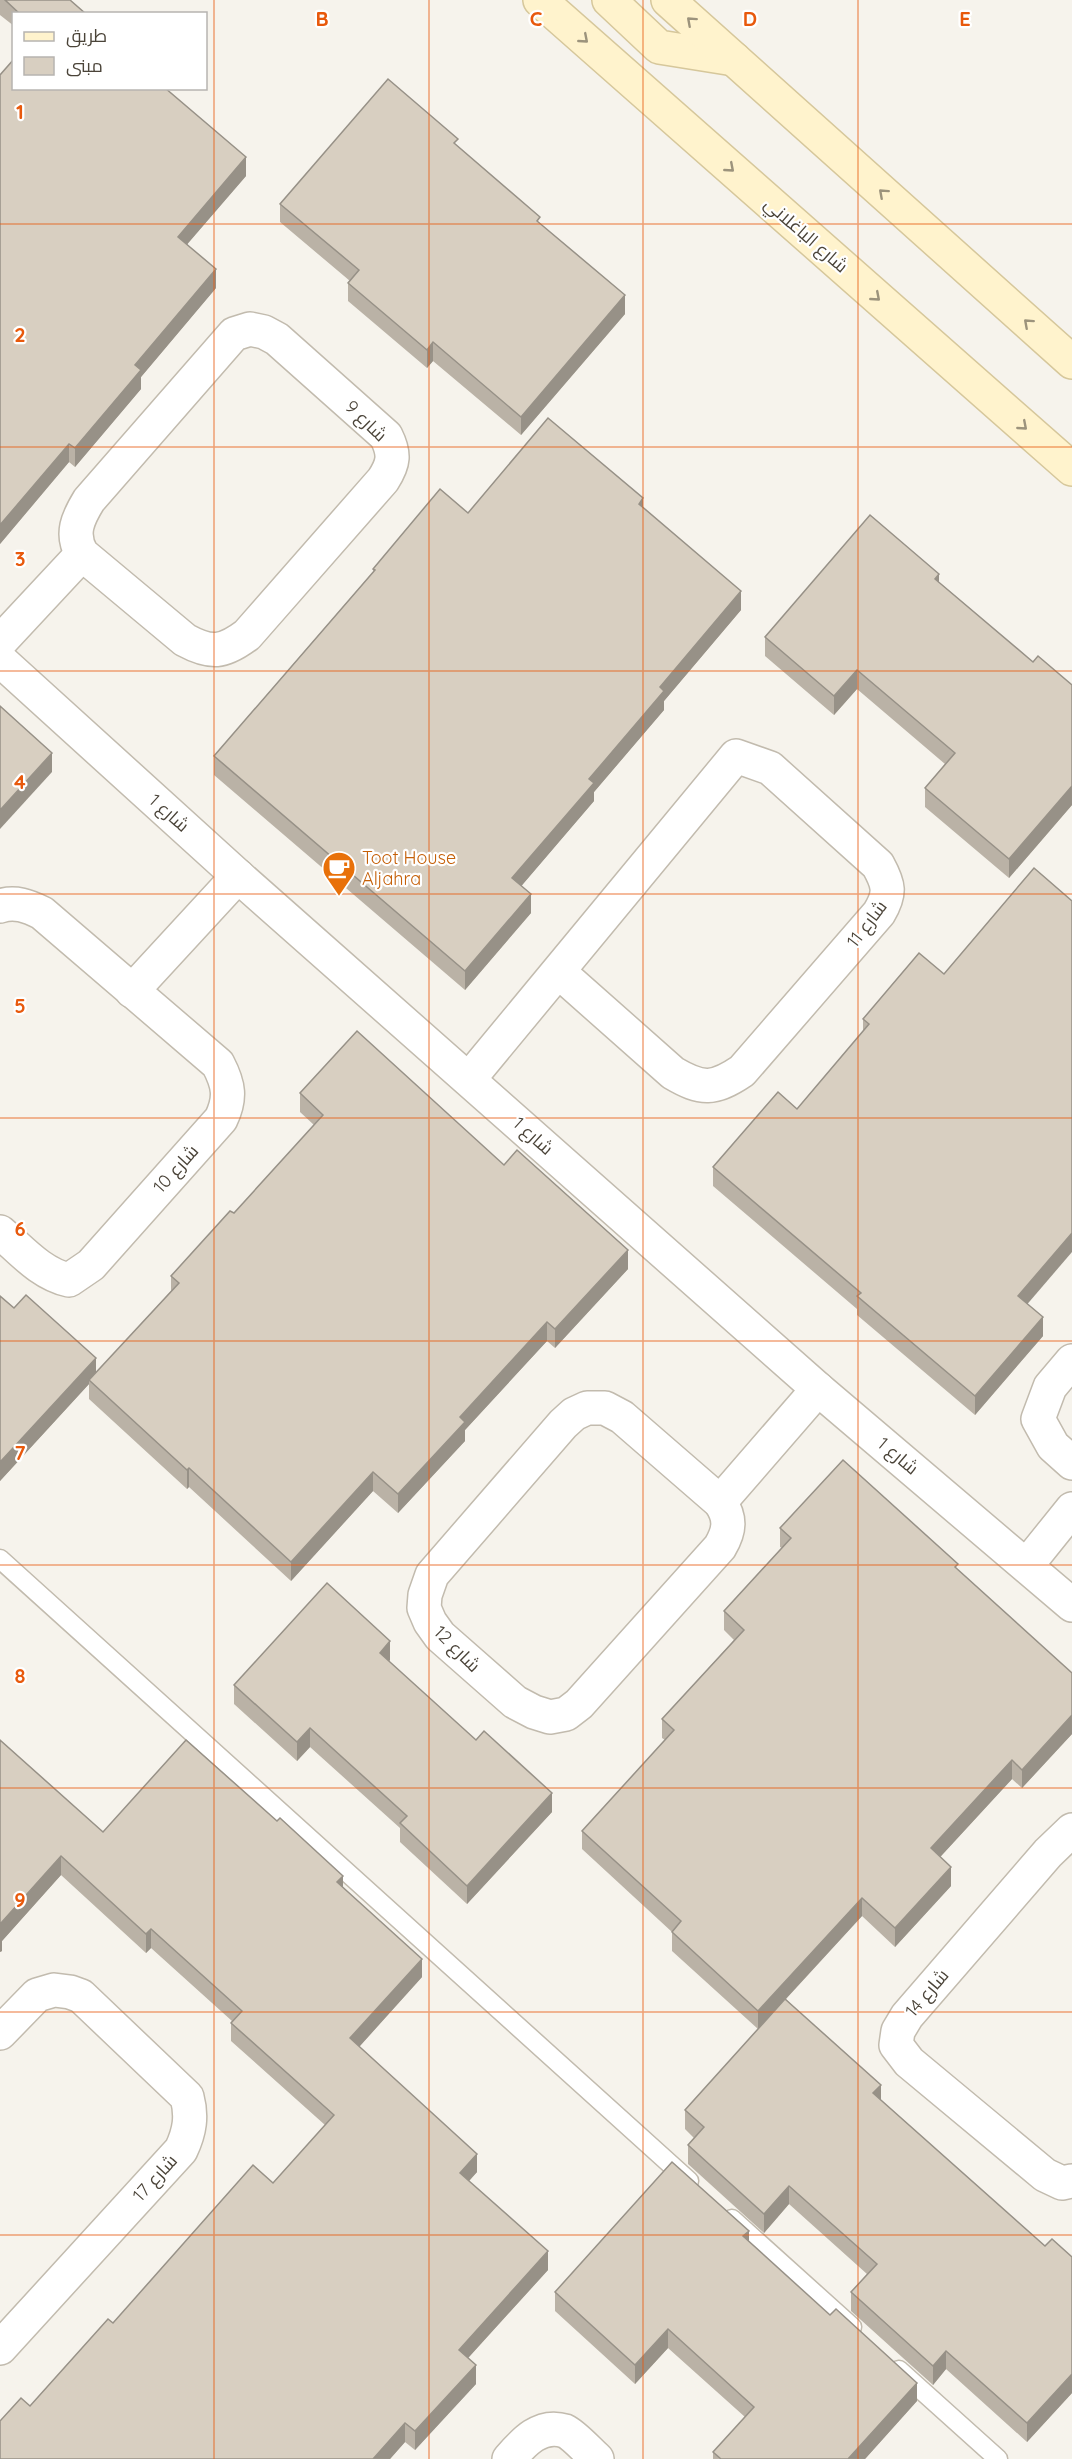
<svg xmlns="http://www.w3.org/2000/svg" width="1072" height="2459" font-family="Quicksand,Cairo,sans-serif">
  <style>
    .lines { fill: none; stroke-linecap: round; stroke-linejoin: round }
    .lane-casing { stroke: #c2bbae; stroke-width: 21 }
    .street-casing { stroke: #c2bbae; stroke-width: 36 }
    .secondary-casing { stroke: #d6c79b; stroke-width: 36 }
    .lane { stroke: #fff; stroke-width: 18 }
    .street { stroke: #fff; stroke-width: 33 }
    .secondary { stroke: #fff3cd; stroke-width: 33 }
    .wall { fill: #bab2a6 }
    .shaded-wall { fill: #979187 }
    .building { fill: #d8cfc1; stroke: #979187; stroke-width: 1.5 }
    .oneway { stroke: #9c937c }
    .grid { fill: none; stroke: #e8590c; stroke-width: 1.5; stroke-opacity: 0.55 }
    .labels { text-anchor: middle; stroke-width: 4.5; stroke-linejoin: round; paint-order: stroke }
    .street-label { font-size: 18px; fill: #4b4439; stroke: #fff }
    .food-label { font-size: 18px; fill: #c56008; stroke: #fff; text-anchor: start }
    .grid-label { font-size: 20px; text-anchor: middle; font-weight: bold; fill: #e8590c; stroke: #fff; stroke-width: 4.5; stroke-linejoin: round; paint-order: stroke }
  </style>
  <rect width="100%" height="100%" fill="#f6f3ec"/>
  <g class="lines">
    <!-- lane casing -->
    <g class="lane-casing">
      <g id="lane">
        <path d="M0,1559L689,2181"/>
        <path d="M732,2219L852,2327"/>
        <path d="M899,2370L998,2459"/>
      </g>
    </g>
    <!-- street casing -->
    <g class="street-casing">
      <g id="street">
        <path d="M250,329L264,332L277,339L386,436C395,454 394,463 383,480L247,635C223,653 211,654 185,640L82,554C70,534 78,518 89,500L234,334Z"/>
        <path d="M0,642L82,554"/>
        <path d="M0,660L238,876L818,1389L1072,1605"/>
        <path d="M0,906C15,901 28,906 42,913L218,1064C229,1085 231,1098 221,1119L91,1265L69,1280C41,1274 21,1250 0,1232"/>
        <path d="M132,991L238,876"/>
        <path d="M469,1079L736,756L770,768L878,865C889,885 891,893 879,913L742,1071C714,1090 702,1090 673,1073L559,972"/>
        <path d="M1072,1361L1050,1387L1038,1419L1053,1446L1072,1463"/>
        <path d="M587,1408H605L622,1417L720,1502C731,1518 730,1530 720,1547L579,1704L566,1714L550,1717L534,1712L515,1702L440,1636L430,1622L424,1608L425,1595L432,1575L563,1424L574,1414Z"/>
        <path d="M720,1502L818,1389"/>
        <path d="M1027,1565L1072,1509"/>
        <path d="M1072,1830L1048,1853L907,2016L898,2031L896,2045L909,2062L1045,2175L1062,2183L1072,2181"/>
        <path d="M0,2033L37,1995L54,1990L70,1992L81,1996L187,2097C192,2116 190,2131 181,2150L0,2348"/>
        <path d="M509,2459C523,2443 540,2423 565,2431C574,2435 589,2452 597,2459"/>
      </g>
    </g>
    <!-- secondary casing -->
    <g class="secondary-casing">
      <g id="secondary">
        <path d="M540,0L1072,469"/>
        <path d="M609,0L659,47L734,59"/>
        <path d="M668,0L1072,362"/>
      </g>
    </g>
    <!-- lane -->
    <use href="#lane" class="lane"/>
    <!-- street -->
    <use href="#street" class="street"/>
    <!-- secondary -->
    <use href="#secondary" class="secondary"/>
  </g>
  <!-- wall -->
  <g class="wall">
    <path d="M0,0H70L86,14H14V26L0,15Z"/>
    <path d="M0,75L166,88V90L246,176L187,244L216,288L141,377V389L75,467L69,462L0,544Z"/>
    <path d="M458,146L540,224L625,314L521,435L433,361L427,368L348,301V283L350,281L280,222V204Z"/>
    <path d="M643,507L741,610L664,701V710L594,792V801L521,886L531,913L465,990L214,775V756L373,572V569L468,513Z"/>
    <path d="M939,582L1033,662L1072,685V805L1009,878L925,807V788L945,764L857,689L834,715L765,656V637Z"/>
    <path d="M919,953L1028,1304L1043,1336L975,1415L857,1315V1309L713,1186V1167L797,1109L863,1032V1019Z"/>
    <path d="M300,1093L504,1165L628,1269L555,1348L547,1341L465,1430V1441L398,1513L373,1491L291,1581L189,1487L187,1489L89,1399V1384L0,1481V1296L14,1308L96,1373L171,1291V1276L234,1213L314,1125L300,1112Z"/>
    <path d="M780,1528L958,1570L1072,1673V1734L1022,1788L1012,1779L940,1857L951,1886L895,1947L862,1916L786,1999L881,2100L1045,2246L1072,2257V2393L1027,2442L946,2369L933,2385L851,2311V2292L867,2274L789,2204L764,2233L688,2164V2145L694,2138L685,2129V2110L758,2029L672,1951V1932L582,1849V1831L665,1740L662,1738V1719L734,1640L724,1630V1611L782,1548L780,1547Z"/>
    <path d="M390,1660L389,1661L552,1812L467,1904L400,1842V1828L310,1747L297,1761L234,1704V1685Z"/>
    <path d="M0,1740L103,1832L343,1888L422,1977L359,2047L477,2172L469,2181L548,2270L468,2358L476,2384L415,2450L405,2442L390,2459H0L30,2406L113,2323L273,2183L325,2125L231,2041V2023L232,2021L151,1948L146,1953L61,1875L2,1941V1951L0,1952Z"/>
    <path d="M749,2241L917,2401L865,2459H713V2452L745,2417L668,2348L635,2384L555,2311V2292Z"/>
  </g>
  <!-- shaded-wall -->
  <g class="shaded-wall">
    <path d="M246,157V176L178,255V237Z"/>
    <path d="M216,269V288L141,377V389L75,467V448L135,365Z"/>
    <path d="M625,295V314L521,435V417Z"/>
    <path d="M433,342V361L427,368V350Z"/>
    <path d="M69,444V462L0,544V525Z"/>
    <path d="M643,498V517L639,504Z"/>
    <path d="M939,574V592L935,579Z"/>
    <path d="M741,591V610L664,701V710L594,792V801L512,897V878L660,687Z"/>
    <path d="M857,670V689L834,715V696Z"/>
    <path d="M52,753V772L0,829V810Z"/>
    <path d="M1072,786V805L1009,878V859Z"/>
    <path d="M531,894V913L465,990V971Z"/>
    <path d="M1072,1233V1252L1018,1315V1296Z"/>
    <path d="M628,1250V1269L555,1348V1329Z"/>
    <path d="M1043,1317V1336L975,1415V1396Z"/>
    <path d="M547,1322V1341L465,1430V1441L398,1513V1494L460,1417Z"/>
    <path d="M96,1358V1377L89,1380V1384L0,1481V1462Z"/>
    <path d="M189,1468V1487L187,1489V1470Z"/>
    <path d="M373,1472V1491L291,1581V1562Z"/>
    <path d="M390,1641V1660L380,1672V1653Z"/>
    <path d="M1072,1715V1734L1022,1788V1770Z"/>
    <path d="M310,1728V1747L297,1761V1742Z"/>
    <path d="M1012,1760V1779L931,1867V1848Z"/>
    <path d="M552,1793V1812L467,1904V1886Z"/>
    <path d="M61,1856V1875L2,1941V1951L0,1952V1924Z"/>
    <path d="M951,1867V1886L895,1947V1928Z"/>
    <path d="M343,1876V1895L337,1882Z"/>
    <path d="M862,1898V1916L758,2029V2011Z"/>
    <path d="M151,1929V1948L146,1953V1934Z"/>
    <path d="M422,1959V1977L350,2057V2038Z"/>
    <path d="M881,2085V2104L873,2093Z"/>
    <path d="M477,2154V2172L460,2191V2173Z"/>
    <path d="M789,2186V2204L764,2233V2214Z"/>
    <path d="M749,2231V2249L743,2236Z"/>
    <path d="M548,2251V2270L459,2368V2350Z"/>
    <path d="M668,2329V2348L635,2384V2365Z"/>
    <path d="M946,2351V2369L933,2385V2366Z"/>
    <path d="M476,2365V2384L415,2450V2431Z"/>
    <path d="M1072,2374V2393L1027,2442V2423Z"/>
    <path d="M917,2383V2401L865,2459H848Z"/>
    <path d="M405,2423V2442L390,2459H373Z"/>
  </g>
  <!-- building -->
  <g class="building">
    <path d="M5,0H70L86,14H20Z"/>
    <path d="M14,59V88H165L246,157L178,237L216,269L135,365L141,370L75,448L69,444L0,525V75Z"/>
    <path d="M388,79L458,139L454,143L540,217L537,221L625,295L521,417L433,342L427,350L348,283L359,270L280,204Z"/>
    <path d="M548,418L643,498L639,504L741,591L660,687L664,691L589,779L594,783L512,878L531,894L465,971L214,756L375,570L373,569L440,489L468,513Z"/>
    <path d="M870,515L939,574L935,579L1033,662L1038,656L1072,685V786L1009,859L925,788L955,753L857,670L834,696L765,637Z"/>
    <path d="M0,706L52,753L0,810Z"/>
    <path d="M1034,868L1072,901V1233L1018,1296L1043,1317L975,1396L857,1296L861,1293L713,1167L778,1092L797,1109L869,1024L863,1019L919,953L944,974Z"/>
    <path d="M357,1031L504,1165L517,1150L628,1250L555,1329L547,1322L460,1417L465,1422L398,1494L373,1472L291,1562L189,1468L187,1470L89,1380L179,1283L171,1276L230,1211L234,1213L323,1115L300,1093Z"/>
    <path d="M26,1295L96,1358L0,1462V1296L14,1308Z"/>
    <path d="M843,1460L958,1564L955,1567L1072,1673V1715L1022,1770L1012,1760L931,1848L951,1867L895,1928L862,1898L758,2011L672,1932L681,1921L582,1831L674,1730L662,1719L744,1630L724,1611L791,1538L780,1528Z"/>
    <path d="M327,1583L390,1641L380,1653L476,1740L484,1731L552,1793L467,1886L400,1823L407,1816L310,1728L297,1742L234,1685Z"/>
    <path d="M0,1740L103,1832L186,1740L277,1821L280,1818L343,1876L337,1882L422,1959L350,2038L477,2154L460,2173L548,2251L459,2350L476,2365L415,2431L405,2423L373,2459H0V2421L21,2398L30,2406L108,2319L113,2323L253,2165L273,2183L334,2115L231,2023L242,2011L151,1929L146,1934L61,1856L0,1924Z"/>
    <path d="M785,1999L881,2085L873,2093L1045,2246L1052,2239L1072,2257V2374L1027,2423L946,2351L933,2366L851,2292L877,2264L789,2186L764,2214L688,2145L704,2127L685,2110Z"/>
    <path d="M672,2162L749,2231L743,2236L830,2315L836,2309L917,2383L848,2459H721L713,2452L754,2407L668,2329L635,2365L555,2292Z"/>
  </g>
  <!-- one-way arrows -->
  <defs><path id="oneway-chevron" d="M-2-3.5L2.5 0L-2 3.5" fill="none" stroke-width="1.6" stroke-linecap="round" stroke-linejoin="round" transform="scale(1.5)"/></defs>
  <g class="oneway">
    <use href="#oneway-chevron" transform="translate(691 21) rotate(-138)"/>
    <use href="#oneway-chevron" transform="translate(584 39) rotate(41)"/>
    <use href="#oneway-chevron" transform="translate(730 168) rotate(41)"/>
    <use href="#oneway-chevron" transform="translate(883 193) rotate(-138)"/>
    <use href="#oneway-chevron" transform="translate(876 297) rotate(41)"/>
    <use href="#oneway-chevron" transform="translate(1028 323) rotate(-138)"/>
    <use href="#oneway-chevron" transform="translate(1023 426) rotate(41)"/>
  </g>
  <!-- grid -->
  <path class="grid" d="M214,0V2459M429,0V2459M643,0V2459M858,0V2459M0,224H1072M0,447H1072M0,671H1072M0,894H1072M0,1118H1072M0,1341H1072M0,1565H1072M0,1788H1072M0,2012H1072M0,2235H1072"/>
  <!-- icons -->
  <defs>
    <g id="cafe-pin" transform="scale(1.725)"><path d="M0 17L-7.5 6A9.5 9.5 0 1 1 7.5 6Z" fill="#e8710a" stroke="#fff"/><path d="M-5.5-4.5H6V0H3Q3 3.5 0 3.5H-2.5Q-5.5 3.5-5.5 0ZM3-3.2v2h1.7v-2ZM-6 4.5H4V6H-6Z" fill="#fff"/></g>
  </defs>
  <g fill-rule="evenodd">
    <use href="#cafe-pin" x="339" y="868"/>
  </g>
  <g class="labels">
    <!-- street labels -->
    <g class="street-label">
      <text transform="translate(806 235) rotate(41)" y="6">شارع الباغلاني</text>
      <text transform="translate(366 421) rotate(44)" y="6">شارع 9</text>
      <text transform="translate(169 813) rotate(42)" y="6">شارع 1</text>
      <text transform="translate(867 924) rotate(-53)" y="6">شارع 11</text>
      <text transform="translate(533 1136) rotate(42)" y="6">شارع 1</text>
      <text transform="translate(176 1169) rotate(-48)" y="6">شارع 10</text>
      <text transform="translate(898 1456) rotate(40)" y="6">شارع 1</text>
      <text transform="translate(457 1649) rotate(45)" y="6">شارع 12</text>
      <text transform="translate(927 1993) rotate(-50)" y="6">شارع 14</text>
      <text transform="translate(155 2178) rotate(-48)" y="6">شارع 17</text>
    </g>
    <!-- food labels -->
    <g class="food-label">
      <text x="362" y="864">Toot House<tspan x="362" dy="21">Aljahra</tspan></text>
    </g>
  </g>
  <g class="grid-label">
    <text x="322" y="26">B</text>
    <text x="536" y="26">C</text>
    <text x="750" y="26">D</text>
    <text x="965" y="26">E</text>
    <text x="20" y="119">1</text>
    <text x="20" y="342">2</text>
    <text x="20" y="566">3</text>
    <text x="20" y="789">4</text>
    <text x="20" y="1013">5</text>
    <text x="20" y="1236">6</text>
    <text x="20" y="1460">7</text>
    <text x="20" y="1683">8</text>
    <text x="20" y="1907">9</text>
  </g>
  <!-- legend -->
  <rect x="12" y="12" width="195" height="78" fill="#ffffff" stroke="#b7b4b0" stroke-width="1.5"/>
  <rect x="24" y="32" width="30" height="9" fill="#fff3cd" stroke="#b7b4b0" stroke-width="1.5"/>
  <text x="66" y="42" font-size="18" fill="#4b4439">طريق</text>
  <rect x="24" y="57" width="30" height="18" fill="#d8cfc1" stroke="#b7b4b0" stroke-width="1.5"/>
  <text x="66" y="72" font-size="18" fill="#4b4439">مبنى</text>
</svg>
